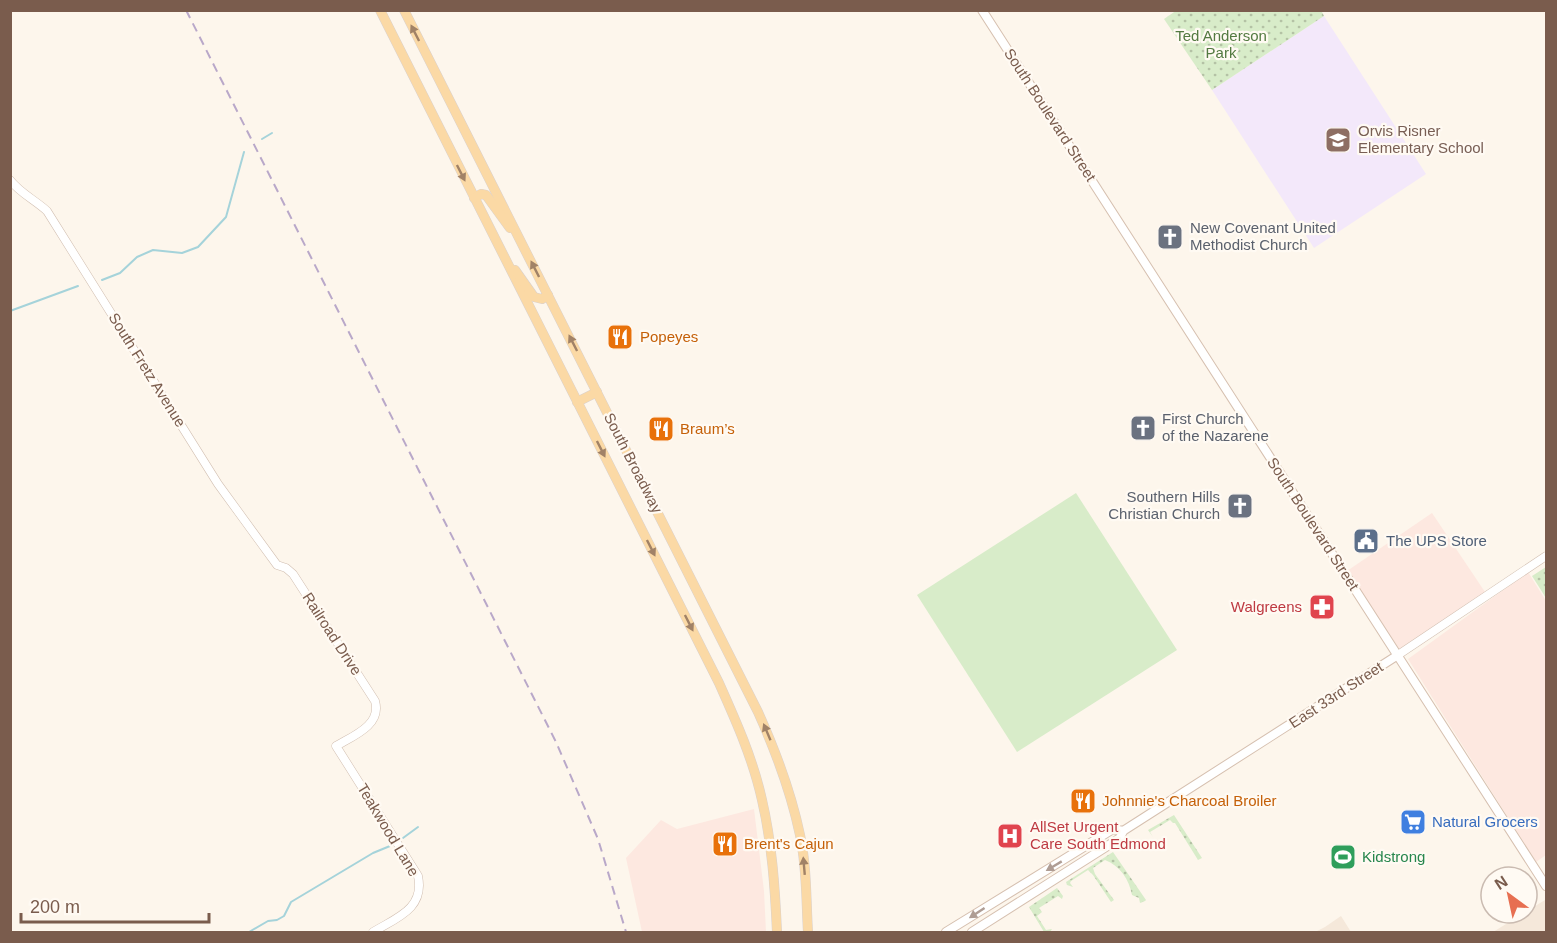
<svg xmlns="http://www.w3.org/2000/svg" width="1557" height="943" font-family="Arial,sans-serif">
  <style>
    .residential { fill: #f5e8da }
    .commercial { fill: #fde8e0 }
    .education { fill: #f3e8fa }
    .grass { fill: url(#grass-dots) }
    .garden { fill: #d8ecc9 }
    .lines { fill: none; stroke-linecap: round; stroke-linejoin: round }
    .stream { stroke: #a5d3da; stroke-width: 2 }
    .tertiary-casing { stroke: #d1beb0; stroke-width: 9 }
    .secondary-casing { stroke: #d6c0b0; stroke-width: 10 }
    .primary-casing { stroke: #dad1cd; stroke-width: 10 }
    .tertiary { stroke: #fff; stroke-width: 8 }
    .secondary { stroke: #fff; stroke-width: 8 }
    .primary { stroke: #fbd9a5; stroke-width: 9 }
    .rail { stroke: #b9a8c9; stroke-width: 2; stroke-dasharray: 9 6; stroke-linecap: butt }
    .oneway { fill: #a18267 }
    .oneway2 { fill: #af9d94 }
    .labels { text-anchor: middle; stroke-width: 4.5; stroke-linejoin: round; paint-order: stroke }
    .park-label { font-size: 15px; fill: #537a41; stroke: #fffaf3 }
    .street-label { font-size: 15px; fill: #7a5c4d; stroke: #fffaf3 }
    .education-label { font-size: 15px; fill: #785e54; stroke: #fffaf3; text-anchor: start }
    .worship-label { font-size: 15px; fill: #5b616d; stroke: #fffaf3; text-anchor: start }
    .food-label { font-size: 15px; fill: #c56008; stroke: #fffaf3; text-anchor: start }
    .service-label { font-size: 15px; fill: #4e5e75; stroke: #fffaf3; text-anchor: start }
    .health-label { font-size: 15px; fill: #be3a42; stroke: #fffaf3; text-anchor: end }
    .shop-label { font-size: 15px; fill: #366cbe; stroke: #fffaf3; text-anchor: start }
    .leisure-label { font-size: 15px; fill: #27864d; stroke: #fffaf3; text-anchor: start }
  </style>
  <defs>
    <pattern id="grass-dots" width="8" height="8" patternUnits="userSpaceOnUse" patternTransform="scale(1.5)"><rect width="8" height="8" fill="#d8ecc9"/><path d="M2 2h.1M6 6h.1" fill="none" stroke="#b4c2a5" stroke-width="1.8" stroke-linecap="round"/></pattern>
  </defs>
  <rect width="100%" height="100%" fill="#fdf6ec"/>
  <!-- residential -->
  <g class="residential">
    <path d="M1545,900L1546,903V932H1493L1524,913H1527V911Z"/>
    <path d="M1341,916L1351,932H1315L1325,927Z"/>
  </g>
  <!-- commercial -->
  <g class="commercial">
    <path d="M1432,513L1485,592L1400,650L1347,571Z"/>
    <path d="M1528,572L1546,601V855L1536,862L1408,659Z"/>
    <path d="M754,809L764,891L766,932H642L626,858L661,820L677,829Z"/>
  </g>
  <!-- education -->
  <path class="education" d="M1324,16L1426,174L1314,248L1212,90Z"/>
  <!-- grass -->
  <g class="grass">
    <path d="M1177,10H1321L1324,16L1212,90L1164,19Z"/>
    <path d="M1546,567V598L1532,576Z"/>
    <path d="M1174,815L1202,858L1198,860L1175,823H1173L1170,820L1150,832L1153,837L1148,830Z"/>
    <path d="M1113,852L1146,900L1145,901L1140,903L1139,898L1132,895C1129,879 1120,866 1105,860L1093,868L1095,874L1114,900L1111,902L1093,875L1088,870L1071,881L1070,883L1073,887L1067,885L1066,882Z"/>
    <path d="M1057,888L1063,896L1062,899L1058,896L1039,908L1042,912L1037,916L1046,930L1052,929L1050,932H1044L1029,907Z"/>
  </g>
  <!-- garden -->
  <path class="garden" d="M1076,493L1177,650L1017,752L917,595Z"/>
  <g class="lines">
    <!-- stream -->
    <g class="stream">
      <path d="M262,139L272,133"/>
      <path d="M102,280L120,273L137,257L153,250L182,253L198,247L226,217L244,152"/>
      <path d="M10,311L78,286"/>
      <path d="M403,838L418,827"/>
      <path d="M249,932L268,921L277,920L284,916L291,902L373,853L390,846"/>
    </g>
    <!-- tertiary casing -->
    <g class="tertiary-casing">
      <g id="tertiary">
        <path d="M10,180C20,193 35,200 47,211L218,484L277,565L286,568L293,574L375,701C382,725 353,736 336,746L418,876C425,909 396,918 373,932"/>
        <path d="M1398,655L1546,556"/>
      </g>
    </g>
    <!-- secondary casing -->
    <g class="secondary-casing">
      <g id="secondary">
        <path d="M982,10L1546,886"/>
        <path d="M946,932L1113,829L1123,831"/>
        <path d="M972,932L1120,838L1123,831L1398,655"/>
      </g>
    </g>
    <!-- primary casing -->
    <g class="primary-casing">
      <g id="primary">
        <path d="M380,10L719,683C736,721 753,759 762,800C772,843 775,888 777,932"/>
        <path d="M404,10L758,712C776,752 791,792 800,835C807,867 806,900 808,932"/>
        <path d="M474,198L481,194L486,195L510,228"/>
        <path d="M515,270L534,297L542,299L548,295"/>
        <path d="M577,402L597,392"/>
      </g>
    </g>
    <!-- tertiary -->
    <use href="#tertiary" class="tertiary"/>
    <!-- secondary -->
    <use href="#secondary" class="secondary"/>
    <!-- primary -->
    <use href="#primary" class="primary"/>
    <!-- rail -->
    <path class="rail" d="M186,10L556,742L598,839L626,932"/>
  </g>
  <!-- one-way arrows -->
  <defs><path id="oneway-solid" d="M-6-.8H1V-3.2L6.5 0L1 3.2V.8H-6Z" transform="scale(1.5)"/></defs>
  <g class="oneway">
    <use href="#oneway-solid" transform="translate(415 33) rotate(-117)"/>
    <use href="#oneway-solid" transform="translate(461 173) rotate(63)"/>
    <use href="#oneway-solid" transform="translate(535 269) rotate(-117)"/>
    <use href="#oneway-solid" transform="translate(573 343) rotate(-117)"/>
    <use href="#oneway-solid" transform="translate(601 449) rotate(63)"/>
    <use href="#oneway-solid" transform="translate(651 548) rotate(63)"/>
    <use href="#oneway-solid" transform="translate(689 623) rotate(63)"/>
    <use href="#oneway-solid" transform="translate(767 732) rotate(-113)"/>
    <use href="#oneway-solid" transform="translate(804 866) rotate(-95)"/>
  </g>
  <g class="oneway2">
    <use href="#oneway-solid" transform="translate(1054 866) rotate(149)"/>
    <use href="#oneway-solid" transform="translate(977 913) rotate(147)"/>
  </g>
  <!-- icons -->
  <defs>
    <g id="school-square" transform="scale(1.35)"><rect x="-9" y="-9" width="18" height="18" rx="4" fill="#8d6e63" stroke="#fffaf3"/><path d="M0-5L7-2L0 1L-7-2ZM-4 1L0 2.5L4 1V4Q0 6-4 4Z" fill="#fff"/></g>
    <g id="church-square" transform="scale(1.35)"><rect x="-9" y="-9" width="18" height="18" rx="4" fill="#6b7280" stroke="#fffaf3"/><path d="M-1.2-6h2.4v3.5h3.3v2.4h-3.3V6h-2.4V-.1h-3.3v-2.4h3.3Z" fill="#fff"/></g>
    <g id="restaurant-square" transform="scale(1.35)"><rect x="-9" y="-9" width="18" height="18" rx="4" fill="#e8710a" stroke="#fffaf3"/><path d="M-5-6h1v4h1v-4h1v4h1v-4h1v5L-1.5 .5V6h-2V.5L-5-1ZM5-6V6H3V1.5H1.5Q1.5-4 5-6Z" fill="#fff"/></g>
    <g id="civic-square" transform="scale(1.35)"><rect x="-9" y="-9" width="18" height="18" rx="4" fill="#5c6f8a" stroke="#fffaf3"/><path d="M-.6-6.5H3V-4.5H.6V-3L4-1V1h2V6H-6V1h2V-1L-.6-3ZM-1.2 2.5V6h2.4V2.5Z" fill="#fff"/></g>
    <g id="pharmacy-square" transform="scale(1.35)"><rect x="-9" y="-9" width="18" height="18" rx="4" fill="#e0444e" stroke="#fffaf3"/><path d="M-2-6h4v4h4v4h-4v4h-4v-4h-4v-4h4Z" fill="#fff"/></g>
    <g id="supermarket-square" transform="scale(1.35)"><rect x="-9" y="-9" width="18" height="18" rx="4" fill="#3f7fe0" stroke="#fffaf3"/><path d="M-6-5.5h2.5l.6 2H6L4.5 2H-2.5L-4.4-4H-6ZM-1.5 3.2a1.3 1.3 0 1 0 .1 0ZM3 3.2a1.3 1.3 0 1 0 .1 0Z" fill="#fff"/></g>
    <g id="hospital-square" transform="scale(1.35)"><rect x="-9" y="-9" width="18" height="18" rx="4" fill="#e0444e" stroke="#fffaf3"/><path d="M-5-5h3v3.5h4V-5h3V5h-3V1.5h-4V5h-3Z" fill="#fff"/></g>
    <g id="stadium-square" transform="scale(1.35)"><rect x="-9" y="-9" width="18" height="18" rx="4" fill="#2e9e5b" stroke="#fffaf3"/><path d="M0-5a6.5 5 0 1 0 0 10a6.5 5 0 1 0 0-10ZM-3.5-1.8h7v3.6h-7Z" fill="#fff"/></g>
  </defs>
  <g fill-rule="evenodd">
    <use href="#school-square" x="1338" y="140"/>
    <use href="#church-square" x="1170" y="237"/>
    <use href="#restaurant-square" x="620" y="337"/>
    <use href="#church-square" x="1143" y="428"/>
    <use href="#restaurant-square" x="661" y="429"/>
    <use href="#church-square" x="1240" y="506"/>
    <use href="#civic-square" x="1366" y="541"/>
    <use href="#pharmacy-square" x="1322" y="607"/>
    <use href="#restaurant-square" x="1083" y="801"/>
    <use href="#supermarket-square" x="1413" y="822"/>
    <use href="#hospital-square" x="1010" y="836"/>
    <use href="#restaurant-square" x="725" y="844"/>
    <use href="#stadium-square" x="1343" y="857"/>
  </g>
  <g class="labels">
    <!-- park labels -->
    <g class="park-label">
      <text x="1221" y="41">Ted Anderson<tspan x="1221" dy="17">Park</tspan></text>
    </g>
    <!-- street labels -->
    <g class="street-label">
      <text transform="translate(1050 115) rotate(57)" y="5">South Boulevard Street</text>
      <text transform="translate(147 370) rotate(58)" y="5">South Fretz Avenue</text>
      <text transform="translate(633 463) rotate(63)" y="5">South Broadway</text>
      <text transform="translate(1313 524) rotate(57)" y="5">South Boulevard Street</text>
      <text transform="translate(332 634) rotate(57)" y="5">Railroad Drive</text>
      <text transform="translate(1336 695) rotate(-33)" y="5">East 33rd Street</text>
      <text transform="translate(388 830) rotate(59)" y="5">Teakwood Lane</text>
    </g>
    <!-- education labels -->
    <g class="education-label">
      <text x="1358" y="136">Orvis Risner<tspan x="1358" dy="17">Elementary School</tspan></text>
    </g>
    <!-- worship labels -->
    <g class="worship-label">
      <text x="1190" y="233">New Covenant United<tspan x="1190" dy="17">Methodist Church</tspan></text>
      <text x="1162" y="424">First Church<tspan x="1162" dy="17">of the Nazarene</tspan></text>
      <text x="1220" y="502" text-anchor="end">Southern Hills<tspan x="1220" dy="17">Christian Church</tspan></text>
    </g>
    <!-- food labels -->
    <g class="food-label">
      <text x="640" y="342">Popeyes</text>
      <text x="680" y="434">Braum’s</text>
      <text x="1102" y="806">Johnnie's Charcoal Broiler</text>
      <text x="744" y="849">Brent's Cajun</text>
    </g>
    <!-- service labels -->
    <g class="service-label">
      <text x="1386" y="546">The UPS Store</text>
    </g>
    <!-- health labels -->
    <g class="health-label">
      <text x="1302" y="612">Walgreens</text>
      <text x="1030" y="832" text-anchor="start">AllSet Urgent<tspan x="1030" dy="17">Care South Edmond</tspan></text>
    </g>
    <!-- shop labels -->
    <g class="shop-label">
      <text x="1432" y="827">Natural Grocers</text>
    </g>
    <!-- leisure labels -->
    <g class="leisure-label">
      <text x="1362" y="862">Kidstrong</text>
    </g>
  </g>
  <!-- border -->
  <rect width="1557" height="943" fill="none" stroke="#7a5c4d" stroke-width="24"/>
  <!-- north arrow -->
  <g transform="translate(1509 895) rotate(327)"><circle r="28" fill="#fffaf3" stroke="#cabbb1" stroke-width="1.5"/>
  <path d="M0-4.5L10 22L0 15L-10 22Z" fill="#e76f51"/>
  <text y="-9" font-size="16" font-weight="bold" text-anchor="middle" fill="#7a5c4d">N</text>
  </g>
  <!-- scale -->
  <path d="M21 913v9h188v-9" fill="none" stroke="#7a5c4d" stroke-width="3"/>
  <text x="30" y="913" font-size="18" fill="#7a5c4d" stroke="#fffaf3" stroke-width="4.5" paint-order="stroke">200 m</text>
</svg>
